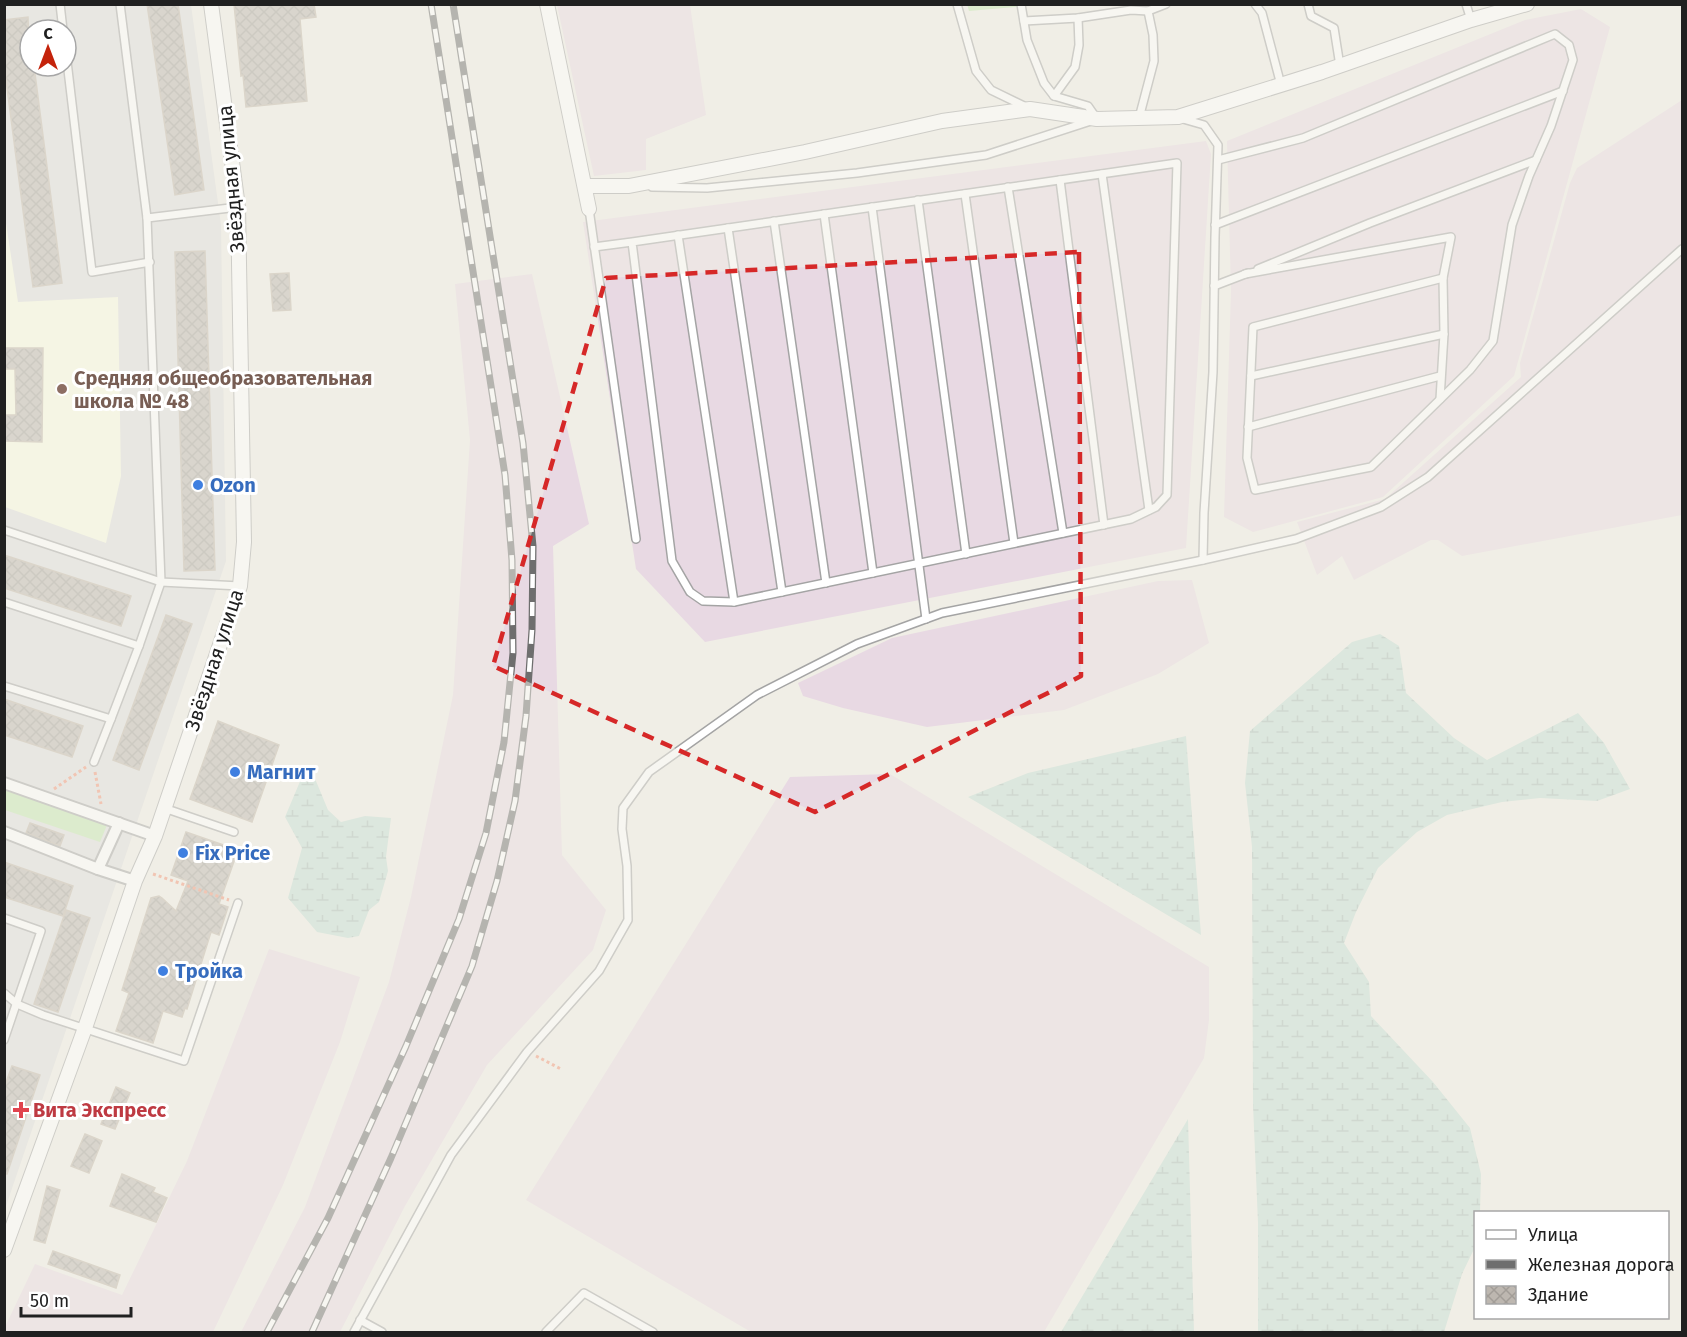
<svg xmlns="http://www.w3.org/2000/svg" width="1687" height="1337" font-family="'Fira Sans',sans-serif">
  <style>
    .residential { fill: #dedddd; fill-rule: evenodd }
    .industrial { fill: #e8d9e3 }
    .education { fill: #fafde2 }
    .grass { fill: #c3e7af }
    .wetland { fill: url(#wetland-marsh) }
    .building { fill: url(#building-cross-hatch); stroke: #c1b7a9; stroke-width: 1.5 }
    .lines { fill: none; stroke-linecap: round; stroke-linejoin: round }
    .service-casing { stroke: #a4a4a4; stroke-width: 10 }
    .pedestrian-casing { stroke: #a4a4a4; stroke-width: 14 }
    .minor-casing { stroke: #a4a4a4; stroke-width: 16 }
    .path { stroke: #f29275; stroke-width: 3; stroke-dasharray: 3 3; stroke-linecap: butt }
    .service { stroke: #fff; stroke-width: 7 }
    .pedestrian { stroke: #fff; stroke-width: 10 }
    .minor { stroke: #fff; stroke-width: 14 }
    .rail-casing { stroke: #6e6e6e; stroke-width: 7 }
    .rail { stroke: #fff; stroke-width: 4.5; stroke-dasharray: 14; stroke-linecap: butt }
    .marked { fill: none; stroke: #d62828; stroke-width: 4.5; stroke-dasharray: 12 8; stroke-linejoin: round }
    .education-dot { fill: #8d6e63; stroke: #fff; stroke-width: 2 }
    .shop-dot { fill: #3f7fe0; stroke: #fff; stroke-width: 2 }
    .health-dot { fill: #e0444e; stroke: #fff; stroke-width: 2 }
    .labels { text-anchor: middle; stroke-width: 6; stroke-linejoin: round; paint-order: stroke }
    .street-label { font-size: 20px; fill: #202020; stroke: #fff }
    .education-label { font-size: 20px; font-weight: bold; fill: #785e54; stroke: #fff; text-anchor: start }
    .shop-label { font-size: 20px; font-weight: bold; fill: #366cbe; stroke: #fff; text-anchor: start }
    .health-label { font-size: 20px; font-weight: bold; fill: #be3a42; stroke: #fff; text-anchor: start }
  </style>
  <defs>
    <pattern id="wetland-marsh" width="20" height="14" patternUnits="userSpaceOnUse" patternTransform="scale(1.5)"><rect width="20" height="14" fill="#c4ddd5"/><path d="M1 5h8M5 5V1M11 12h8M15 12V8" fill="none" stroke="#a8bdb7"/></pattern>
    <pattern id="building-cross-hatch" width="8" height="8" patternUnits="userSpaceOnUse" patternTransform="scale(1.5)"><rect width="8" height="8" fill="#bdb7b0"/><path d="M0 0l8 8M0 8l8-8" fill="none" stroke="#a29d97"/></pattern>
  </defs>
  <rect width="100%" height="100%" fill="#f0eee6"/>
  <!-- residential -->
  <path class="residential" d="M5,5H191L221,225L226,561L5,1209ZM30,30H66V66H30Z"/>
  <!-- industrial -->
  <g class="industrial">
    <path d="M557,5H690L706,115L646,139V170L594,176Z"/>
    <path d="M1581,9L1610,27L1514,376L1383,497L1253,532L1224,517L1231,291L1227,141L1525,20Z"/>
    <path d="M1682,100V515L1462,556L1438,540H1431L1354,580L1342,556L1317,575L1297,522L1385,499L1521,377L1520,363L1570,183L1577,168Z"/>
    <path d="M1206,141L1211,154L1186,548L705,642L636,569L583,222Z"/>
    <path d="M532,274L589,524L553,546L562,855L606,910L593,950L487,1065L405,1206L340,1332H241L305,1207L389,982L411,897L453,695L470,440L455,284Z"/>
    <path d="M1192,580L1209,643L1158,674L1064,710L927,727L843,708L803,696L798,683L892,638L1158,581Z"/>
    <path d="M890,774L1209,967V1020L1204,1058L1044,1332H751L526,1200L790,777Z"/>
    <path d="M269,949L360,977L340,1042L283,1185L213,1332H5V1327L35,1264L122,1295L187,1161Z"/>
  </g>
  <!-- education -->
  <path class="education" d="M4,210L18,302L118,297L121,476L106,543L5,507Z"/>
  <!-- grass -->
  <g class="grass">
    <path d="M967,4L1037,5L969,11Z"/>
    <path d="M5,790L107,825L100,842L5,810Z"/>
  </g>
  <!-- wetland -->
  <g class="wetland">
    <path d="M1380,634L1399,646L1406,693L1454,738L1487,760L1578,713L1604,743L1630,789L1597,801L1540,798L1502,802L1447,815L1417,832L1378,868L1356,912L1344,943L1369,982L1371,1016L1433,1082L1470,1128L1481,1174L1480,1212H1476L1475,1247L1462,1274L1444,1332H1258V1223L1253,1105L1252,847L1245,783L1250,731L1352,642Z"/>
    <path d="M1186,736L1201,935L968,797L1028,773Z"/>
    <path d="M304,772L316,781L328,810L341,822L365,816L391,818L386,857L388,871L379,902L369,910L359,936L348,938L317,932L288,898L302,848L285,817Z"/>
    <path d="M1188,1119L1194,1332H1061Z"/>
  </g>
  <!-- building -->
  <g class="building">
    <path d="M147,4H178L204,190L175,195Z"/>
    <path d="M234,4H314L316,17L300,19L307,101L246,107L243,75L241,76Z"/>
    <path d="M28,17L30,66H34L62,283L33,287L4,65V20Z"/>
    <path d="M205,251L215,570L184,571L175,252Z"/>
    <path d="M289,273L291,310L273,311L270,274Z"/>
    <path d="M4,348H43L42,442L4,441V415H16L15,369H4Z"/>
    <path d="M4,555L131,596L121,626L4,588Z"/>
    <path d="M166,615L192,624L139,770L113,760Z"/>
    <path d="M4,699L83,726L72,757L4,735Z"/>
    <path d="M218,721L279,745L252,822L190,799Z"/>
    <path d="M30,823L64,835L60,846L26,833Z"/>
    <path d="M186,832L238,850L219,904L228,907L219,935L211,932L187,1009L185,1008L182,1017L163,1011L153,1043L116,1031L129,993L122,990L151,898L159,896L162,898L176,911L188,881L171,875Z"/>
    <path d="M4,862L73,886L63,916L4,897Z"/>
    <path d="M66,910L90,918L58,1012L34,1004Z"/>
    <path d="M12,1066L40,1075L7,1174H4V1088Z"/>
    <path d="M116,1087L130,1093L115,1129L101,1124Z"/>
    <path d="M85,1134L102,1141L89,1173L71,1166Z"/>
    <path d="M122,1174L155,1188L153,1192L167,1198L156,1222L110,1206Z"/>
    <path d="M47,1186L60,1190L45,1243L34,1240Z"/>
    <path d="M53,1251L120,1275L116,1288L48,1264Z"/>
  </g>
  <g class="lines">
    <!-- service casing -->
    <g class="service-casing">
      <g id="service">
        <path d="M60,4L63,30"/>
        <path d="M957,4L976,71L991,90L1026,107"/>
        <path d="M1255,4L1262,13L1281,85"/>
        <path d="M1308,4L1311,16L1334,28L1340,66"/>
        <path d="M1466,4L1471,20"/>
        <path d="M1024,21L1078,18L1131,10L1148,11L1166,4"/>
        <path d="M66,53L92,272L150,262"/>
        <path d="M1054,96L1075,67L1079,45L1078,18"/>
        <path d="M1139,118L1154,61L1153,35L1148,11"/>
        <path d="M1183,119L1204,125L1218,145L1215,237L1213,372L1204,513L1203,560"/>
        <path d="M1218,160L1303,138L1555,34L1569,45L1573,60L1551,126L1529,176L1512,225L1493,341L1470,370L1371,467L1255,490L1247,458L1253,327L1443,278"/>
        <path d="M1102,174L1149,510"/>
        <path d="M1060,180L1104,525"/>
        <path d="M652,187L707,188L857,173L986,155L1097,119L1088,106L1054,96L1044,83L1027,40L1021,4"/>
        <path d="M1008,187L1063,533"/>
        <path d="M965,194L1014,543"/>
        <path d="M918,200L966,554"/>
        <path d="M872,207L926,619"/>
        <path d="M589,209L636,539"/>
        <path d="M824,214L873,573"/>
        <path d="M147,218L238,207"/>
        <path d="M774,221L826,583"/>
        <path d="M1215,225L1563,91"/>
        <path d="M728,228L782,592"/>
        <path d="M678,235L734,602"/>
        <path d="M594,247L632,242L1177,163L1167,495L1156,507L1131,519L734,602L703,601L690,592L672,561L632,242"/>
        <path d="M1258,269L1370,223L1536,160"/>
        <path d="M1245,274L1451,237L1443,278L1444,334L1440,399"/>
        <path d="M1214,286L1248,273"/>
        <path d="M1251,376L1444,334"/>
        <path d="M1248,427L1440,376"/>
        <path d="M4,530L161,582L240,586"/>
        <path d="M4,602L139,646L161,582L147,218L120,4"/>
        <path d="M4,686L111,719L139,646"/>
        <path d="M94,762L111,719"/>
        <path d="M164,808L234,832"/>
        <path d="M4,918L41,931L4,1040"/>
        <path d="M4,993L17,1004L43,1015L184,1061L238,903"/>
        <path d="M360,1320L382,1332"/>
        <path d="M354,1332L451,1155L527,1052L599,971L628,920L627,866L622,829L623,808L649,772L757,695L857,644L942,613L1203,560L1296,539L1381,507L1428,477L1682,249"/>
        <path d="M546,1332L584,1293L653,1332"/>
      </g>
    </g>
    <!-- pedestrian casing -->
    <g class="pedestrian-casing">
      <g id="pedestrian">
        <path d="M4,783L155,836"/>
        <path d="M4,832L98,869L135,881"/>
        <path d="M98,869L119,823"/>
      </g>
    </g>
    <!-- minor casing -->
    <g class="minor-casing">
      <g id="minor">
        <path d="M547,4L589,209"/>
        <path d="M585,186H629L805,152L942,121L1030,109L1097,119L1178,117L1322,72L1471,20L1527,4"/>
        <path d="M4,1250L85,1028L135,881L155,836L240,586L244,542L238,207L211,4"/>
      </g>
    </g>
    <!-- path -->
    <g class="path">
      <path d="M95,772L101,804"/>
      <path d="M54,789L86,767"/>
      <path d="M153,874L229,900"/>
      <path d="M536,1056L561,1069"/>
    </g>
    <!-- service -->
    <use href="#service" class="service"/>
    <!-- pedestrian -->
    <use href="#pedestrian" class="pedestrian"/>
    <!-- minor -->
    <use href="#minor" class="minor"/>
    <!-- rail casing -->
    <g class="rail-casing">
      <g id="rail">
        <path d="M267,1332L328,1218L406,1046L459,919L486,833L504,742L513,653L512,560L505,475L431,4"/>
        <path d="M312,1332L391,1158L472,966L497,881L515,801L526,716L532,630L533,546L523,443L453,4"/>
      </g>
    </g>
    <!-- rail -->
    <use href="#rail" class="rail"/>
  </g>
  <!-- marked area -->
  <path d="M0 0H1687V1337H0ZM1079,252L1081,676L815,812L493,666L606,278Z" fill="#f0eee6" fill-opacity=".55" fill-rule="evenodd"/>
  <path class="marked" d="M1079,252L1081,676L815,812L493,666L606,278Z"/>
  <!-- markers -->
  <circle class="education-dot" cx="62" cy="389" r="6"/>
  <g class="shop-dot">
    <circle cx="198" cy="485" r="6"/>
    <circle cx="235" cy="772" r="6"/>
    <circle cx="183" cy="853" r="6"/>
    <circle cx="163" cy="971" r="6"/>
  </g>
  <path class="health-dot" d="M18 1101h6v6h6v6h-6v6h-6v-6h-6v-6h6z"/>
  <g class="labels">
    <!-- street labels -->
    <g class="street-label">
      <text transform="translate(231 179) rotate(-95)" y="7">Звёздная улица</text>
      <text transform="translate(214 660) rotate(-72)" y="7">Звёздная улица</text>
    </g>
    <!-- education labels -->
    <g class="education-label">
      <text x="74" y="385">Средняя общеобразовательная<tspan x="74" dy="23">школа № 48</tspan></text>
    </g>
    <!-- shop labels -->
    <g class="shop-label">
      <text x="210" y="492">Ozon</text>
      <text x="247" y="779">Магнит</text>
      <text x="195" y="860">Fix Price</text>
      <text x="175" y="978">Тройка</text>
    </g>
    <!-- health labels -->
    <g class="health-label">
      <text x="33" y="1117">Вита Экспресс</text>
    </g>
  </g>
  <!-- border -->
  <rect width="1687" height="1337" fill="none" stroke="#202020" stroke-width="12"/>
  <!-- legend -->
  <rect x="1474" y="1211" width="195" height="108" fill="#ffffff" stroke="#a6a6a6" stroke-width="1.5"/>
  <rect x="1486" y="1230" width="30" height="9" fill="#ffffff" stroke="#a6a6a6" stroke-width="1.5"/>
  <text x="1528" y="1241" font-size="18" fill="#202020">Улица</text>
  <rect x="1486" y="1260" width="30" height="9" fill="#6e6e6e" stroke="#a6a6a6" stroke-width="1.5"/>
  <text x="1528" y="1271" font-size="18" fill="#202020">Железная дорога</text>
  <rect x="1486" y="1286" width="30" height="18" fill="url(#building-cross-hatch)" stroke="#a6a6a6" stroke-width="1.5"/>
  <text x="1528" y="1301" font-size="18" fill="#202020">Здание</text>
  <!-- north arrow -->
  <g transform="translate(48 48)"><circle r="28" fill="#ffffff" stroke="#a6a6a6" stroke-width="1.5"/>
  <path d="M0-4.5L10 22L0 15L-10 22Z" fill="#c4230b"/>
  <text y="-9" font-size="16" font-weight="bold" text-anchor="middle" fill="#202020">С</text>
  </g>
  <!-- scale -->
  <path d="M21 1307v9h110v-9" fill="none" stroke="#202020" stroke-width="3"/>
  <text x="30" y="1307" font-size="18" fill="#202020" stroke="#ffffff" stroke-width="4.5" paint-order="stroke">50 m</text>
</svg>
